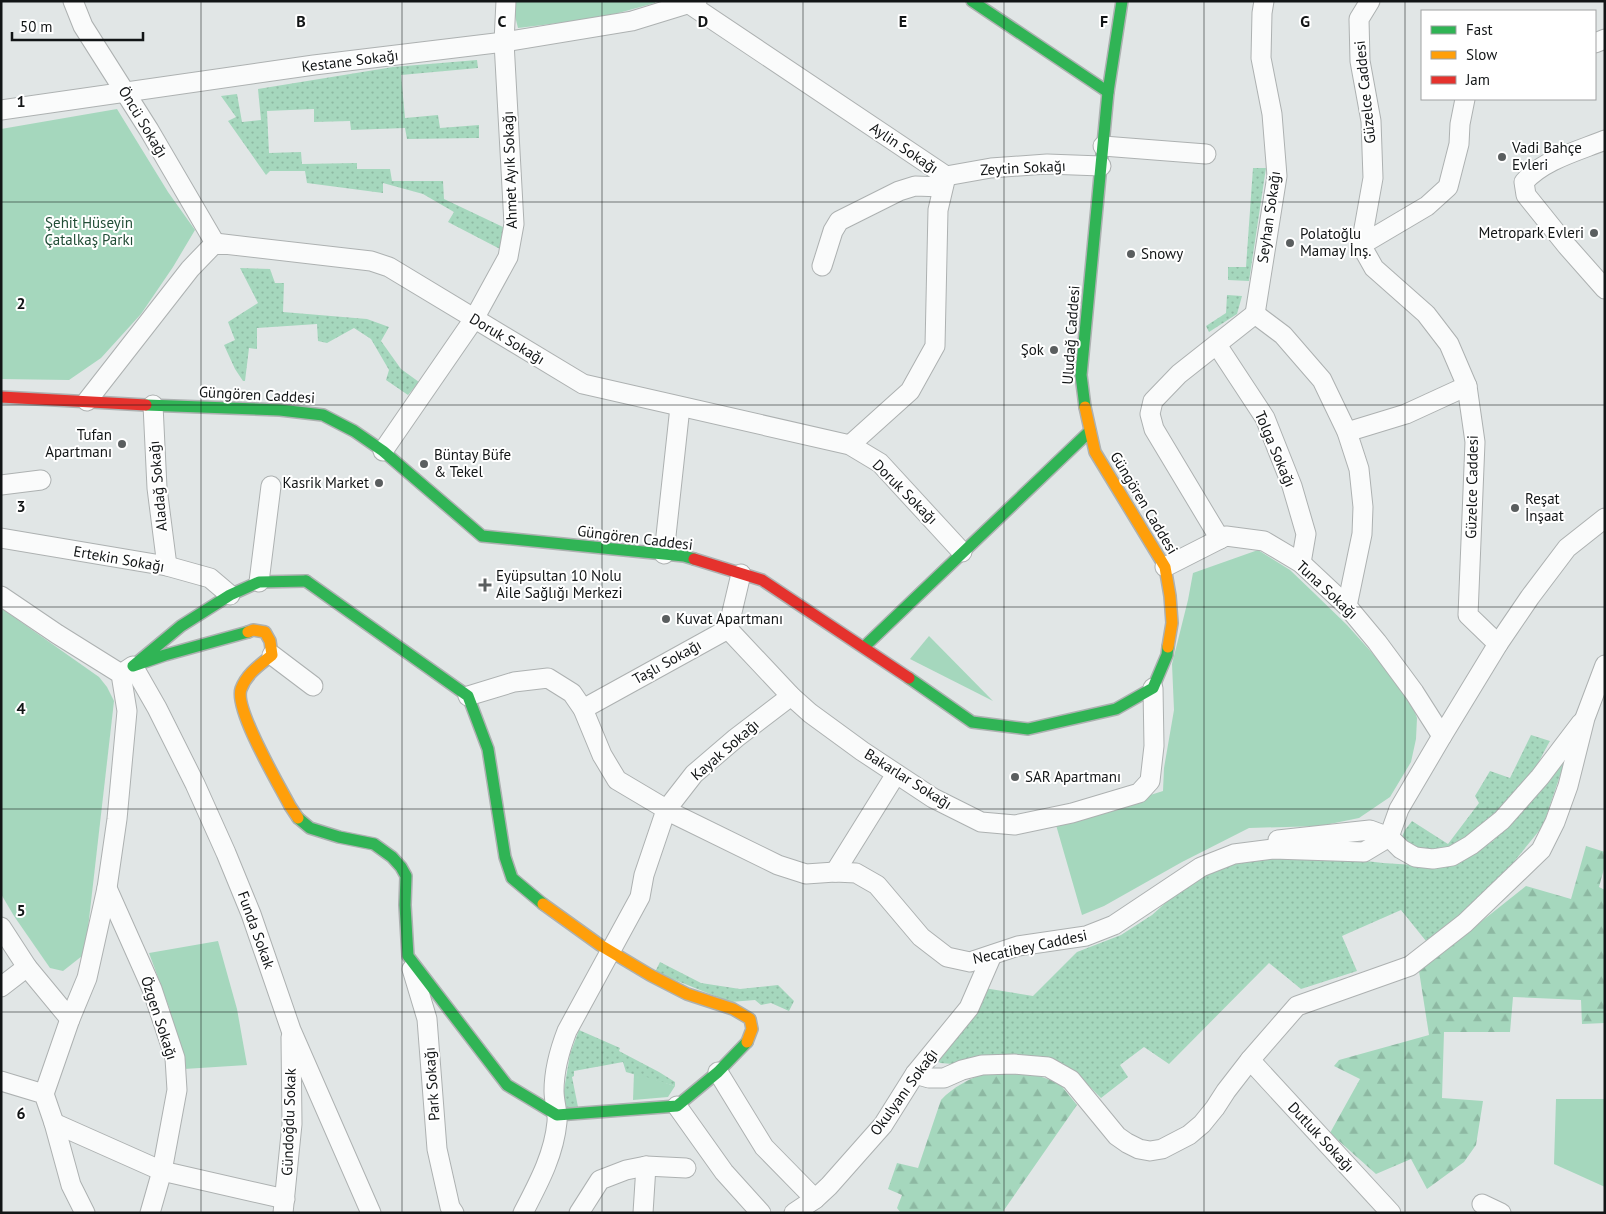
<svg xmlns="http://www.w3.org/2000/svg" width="1606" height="1214" font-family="'PT Sans',sans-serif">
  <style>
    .grass { fill: url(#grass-dots) }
    .forest { fill: url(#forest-firs) }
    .park { fill: #a5d7bd }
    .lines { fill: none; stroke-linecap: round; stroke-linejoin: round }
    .street-casing { stroke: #adb1b1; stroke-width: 21 }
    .fast-casing { stroke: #adb1b1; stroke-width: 14 }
    .slow-casing { stroke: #adb1b1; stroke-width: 14 }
    .jam-casing { stroke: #adb1b1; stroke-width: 14 }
    .street { stroke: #fafbfb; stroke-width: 19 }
    .fast { stroke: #30b455; stroke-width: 11 }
    .slow { stroke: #ff9f0a; stroke-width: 11 }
    .jam { stroke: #e5322d; stroke-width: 11 }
    .grid { fill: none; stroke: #121516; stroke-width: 1; stroke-opacity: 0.55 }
    .poi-dot { fill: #5a5e5f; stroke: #fff; stroke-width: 2 }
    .labels { text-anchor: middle; stroke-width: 4; stroke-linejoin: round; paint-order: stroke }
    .street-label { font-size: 15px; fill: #121516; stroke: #fff }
    .poi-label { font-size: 15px; fill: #121516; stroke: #fff; text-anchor: start }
    .park-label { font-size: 15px; fill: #214d36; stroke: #fff }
    .grid-label { font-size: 16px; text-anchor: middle; font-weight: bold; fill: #121516; stroke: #fff; stroke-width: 4; stroke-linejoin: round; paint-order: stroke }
  </style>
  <defs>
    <pattern id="grass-dots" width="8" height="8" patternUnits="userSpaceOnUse" patternTransform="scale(1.25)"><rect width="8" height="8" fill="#a5d7bd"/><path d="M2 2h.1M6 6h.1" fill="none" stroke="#8db8a2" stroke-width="1.8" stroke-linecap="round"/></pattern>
    <pattern id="forest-firs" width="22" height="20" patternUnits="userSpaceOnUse" patternTransform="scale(1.25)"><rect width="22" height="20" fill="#a5d7bd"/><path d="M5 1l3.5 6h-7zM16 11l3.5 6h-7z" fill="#8db8a2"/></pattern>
  </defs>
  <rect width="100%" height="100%" fill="#e1e6e6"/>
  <!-- grass -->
  <g class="grass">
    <path d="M477,60L478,68L401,75L405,118L438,115L440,128L479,125V138L407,139L405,128L351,130L350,121L314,122V109L267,111L269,153L301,152L302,164L357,163V169H390L392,181H443L444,199L503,227L500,249L448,222L454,212L423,194L383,183V193L307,183L305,171H270L266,175L228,121L236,117L221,96L237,94L242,122L261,120L258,89L393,67Z"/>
    <path d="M1253,168H1266L1249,281L1228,280V267H1246Z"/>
    <path d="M240,268L270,269L275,283H284L283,312L367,319L389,327L381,341L401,369L419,382L408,395L386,380L389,370L371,339L354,328L327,343L318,341L317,324L257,328V349L249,348L245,381H243L235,369L224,345L235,340L228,322L258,303Z"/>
    <path d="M1227,295L1242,296L1237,314L1209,332L1206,326L1226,313Z"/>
    <path d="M1531,735L1550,741C1542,755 1535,771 1525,784C1518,794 1507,802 1498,811C1470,838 1447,863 1405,843L1402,837L1405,830L1412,821L1448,844L1479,803L1475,796L1490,771L1510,778Z"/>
    <path d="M1566,758L1543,826L1508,869L1465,911L1426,941L1401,910L1342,936L1357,971L1301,989L1269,963L1169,1064L1144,1047L1120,1065L1128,1077L1101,1098L1077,1074L1056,1060L1007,1057L953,1064L940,1063L937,1059L984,988L1033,996L1077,952L1121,935L1152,915L1183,887L1217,869L1251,859L1324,856L1383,863L1444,867L1460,863L1493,841L1512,821Z"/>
    <path d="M660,962L701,983L740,989L778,985L794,1001L789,1011L771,1003L761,1005L755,1000L730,1002L655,972Z"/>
    <path d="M579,1030L620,1048L619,1051L659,1072L675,1082V1086L626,1072L623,1062L574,1071V1076L572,1077L578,1107L561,1108L570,1054Z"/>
  </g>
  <!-- forest -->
  <g class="forest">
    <path d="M1586,846L1605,852V865L1599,887L1605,890V1023L1582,1024L1581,1000L1513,997L1510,1032H1444L1442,1098L1483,1101L1476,1145L1464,1162L1427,1189L1411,1159L1376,1174L1330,1133L1360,1079L1334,1066L1339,1060L1429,1035L1419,971L1526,886L1571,899Z"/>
    <path d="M985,1073L1036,1075L1059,1083L1077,1105L1002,1213H901L897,1208L902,1195L888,1189L897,1163L918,1168L941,1100C953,1087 969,1079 985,1073Z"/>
  </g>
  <!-- park -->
  <g class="park">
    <path d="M515,1H655V3L600,18L518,28L515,16Z"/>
    <path d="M117,109L168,192L195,230L173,267L141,314L101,358L69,380L1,379V129Z"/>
    <path d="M1258,550L1290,570L1313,592L1347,625L1401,685L1411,701L1417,718L1416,739L1411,762L1390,797L1359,818L1320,826L1249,828L1182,862L1104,906L1082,915L1056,825L1163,791L1164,768L1174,710L1172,664L1188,600L1193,573Z"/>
    <path d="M1,608L99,677L107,687L114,701L88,928L82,956L63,971L50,968L14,916L1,894Z"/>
    <path d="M929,636L993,701L910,659Z"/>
    <path d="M218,941L237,1009L247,1065L184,1069L170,1010L149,953Z"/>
    <path d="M634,1073L675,1086L668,1097L633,1100Z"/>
    <path d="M1556,1099H1605V1187L1554,1164Z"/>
  </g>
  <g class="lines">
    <!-- street casing -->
    <g class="street-casing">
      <g id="street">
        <path d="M73,1L83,26L149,130L215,243"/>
        <path d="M685,1L946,176"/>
        <path d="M1370,1L1359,19L1360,61L1371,121L1373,178L1361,245L1374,268L1426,314L1449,344L1467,386L1475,442L1468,615L1498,644"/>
        <path d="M1595,43L1605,39"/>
        <path d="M1,110L314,65L504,42L632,21L697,1"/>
        <path d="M1605,140C1578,151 1543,160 1524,182L1526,195L1567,246L1605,289"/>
        <path d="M1103,146L1206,154"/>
        <path d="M946,176L991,168L1047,164L1101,166"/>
        <path d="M1361,245L1427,206L1448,187L1459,144L1460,124L1465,99"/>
        <path d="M822,266L833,231L839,221L899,191L915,186L943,187"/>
        <path d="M1255,314L1277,176L1272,114L1261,58L1262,13L1264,1"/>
        <path d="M1217,345L1265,418L1292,486L1306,534L1301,563"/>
        <path d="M87,401L190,269L215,243L371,261L389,267L583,384L850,445L880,463L962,552"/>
        <path d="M153,405L157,488L167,566"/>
        <path d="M1347,432L1406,414L1467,386"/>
        <path d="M850,445L910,391L935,346L938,210L946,176"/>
        <path d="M383,451L474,319L508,257L514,224L504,42L506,1"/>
        <path d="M1,485L41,480"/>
        <path d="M1,538L167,566L210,578L230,595"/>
        <path d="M1220,539L1154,429L1150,414L1153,401L1179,374L1255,314L1283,335L1322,380L1347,432L1359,469L1363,507L1362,534L1347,606"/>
        <path d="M664,554L680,407"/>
        <path d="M1165,567L1226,536L1264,541L1301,563L1347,606L1377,642L1414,692L1442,736"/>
        <path d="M259,582L271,486"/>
        <path d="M1,596L57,634L121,674L127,711L117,819L107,888L87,978L70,1019L44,1094"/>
        <path d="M728,629L791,696L810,713L862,751L933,798L981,822L1015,825L1072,813L1139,793L1150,781L1154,746L1153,688"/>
        <path d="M272,655L313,686"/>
        <path d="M121,674L133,666L157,708L195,784L226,853L251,914L291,1030L371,1213"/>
        <path d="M468,696L514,682L548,678L572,693L583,709L602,755L617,780L676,815L778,865L806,874L835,872L856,873L877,885L921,937L947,957L970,962L1018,946L1086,936L1114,925L1201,867L1234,854L1273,849L1364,852L1389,837"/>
        <path d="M583,709L728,629L741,574"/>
        <path d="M1389,837L1399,809L1442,736L1498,644L1530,597L1567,548L1605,518"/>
        <path d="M1278,840L1370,830L1389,837L1401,849L1415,857L1433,859L1452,856L1471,845L1502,820L1540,777L1581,723"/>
        <path d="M835,872L896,774"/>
        <path d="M107,888L152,989L175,1058L177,1090L162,1171L150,1213"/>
        <path d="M1,927L27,967L70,1019"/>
        <path d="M412,969L427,1019L437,1149L450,1207L454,1213"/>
        <path d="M1,987L27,967"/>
        <path d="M1250,1060L1391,1213"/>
        <path d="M718,1072L764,1147L815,1199"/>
        <path d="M915,1074L929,1078H944L962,1070L982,1065L1014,1064L1048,1067L1071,1080L1117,1136L1127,1143L1139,1149L1150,1151L1162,1149L1189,1135L1202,1124L1215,1108L1226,1091L1250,1060L1297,1006L1410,966L1465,923L1541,850L1555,822L1568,786L1585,718L1605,665"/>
        <path d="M1,1081L44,1094L54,1123L71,1185L85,1213"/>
        <path d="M677,1106L724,1172L761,1213"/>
        <path d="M54,1123L162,1171L285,1199"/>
        <path d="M1482,1204L1501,1213"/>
        <path d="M283,1213L292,1124L291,1037"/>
        <path d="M523,1213C538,1184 554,1155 557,1122C558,1112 554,1102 554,1091C554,1071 560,1049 567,1031L640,897L644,875L666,810L694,774L736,738L791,696"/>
        <path d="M579,1213L600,1180L626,1170L646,1166L686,1168"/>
        <path d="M643,1213L646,1166"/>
        <path d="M794,1213L815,1199L829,1186L883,1125L915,1074L969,1008L992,955"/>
      </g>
    </g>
    <!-- fast casing -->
    <g class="fast-casing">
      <g id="fast">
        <path d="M972,1L1108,92"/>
        <path d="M146,405L280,410L323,415L354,431L383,451L482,536L684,556L694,559"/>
        <path d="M1085,407L1081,375L1108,92L1122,1"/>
        <path d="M306,581L468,696L488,749L505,857L512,878L543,904"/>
        <path d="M248,632L165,655L133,666L181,626L230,595L259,582L306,581"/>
        <path d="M864,647L1090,431"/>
        <path d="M909,678L972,722L1028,729L1116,709L1153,688L1167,655L1168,647"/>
        <path d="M298,818L310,828L339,837L374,844L392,857L401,867L406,876L405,905L408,956L507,1085L557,1115L677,1106L718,1072L747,1042"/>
      </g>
    </g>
    <!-- slow casing -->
    <g class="slow-casing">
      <g id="slow">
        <path d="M1085,407L1095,452L1165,567L1170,596L1172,623L1168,647"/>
        <path d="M248,632L253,630L265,632L270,641L272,655C260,665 247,673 241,689C234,709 279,785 290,806L298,818"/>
        <path d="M543,904L600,945L650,975L687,994L733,1009L750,1019L752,1029L747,1042"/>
      </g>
    </g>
    <!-- jam casing -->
    <g class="jam-casing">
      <g id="jam">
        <path d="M1,397L146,405"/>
        <path d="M694,559L762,580L909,678"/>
      </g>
    </g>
    <!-- street -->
    <use href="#street" class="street"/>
    <!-- fast -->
    <use href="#fast" class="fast"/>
    <!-- slow -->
    <use href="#slow" class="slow"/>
    <!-- jam -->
    <use href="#jam" class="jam"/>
  </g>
  <!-- grid -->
  <path class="grid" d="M201,1V1213M402,1V1213M602,1V1213M803,1V1213M1004,1V1213M1204,1V1213M1405,1V1213M1,202H1605M1,405H1605M1,607H1605M1,809H1605M1,1012H1605"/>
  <!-- markers -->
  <g class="poi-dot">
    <circle cx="1502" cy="157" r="5"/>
    <circle cx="1594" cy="233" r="5"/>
    <circle cx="1290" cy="243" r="5"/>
    <circle cx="1131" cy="254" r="5"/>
    <circle cx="1054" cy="350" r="5"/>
    <circle cx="122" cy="444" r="5"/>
    <circle cx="424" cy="464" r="5"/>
    <circle cx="379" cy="483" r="5"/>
    <circle cx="1515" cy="508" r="5"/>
    <path d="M482.5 577.5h5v5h5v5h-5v5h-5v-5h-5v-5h5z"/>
    <circle cx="666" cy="619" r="5"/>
    <circle cx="1015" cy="777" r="5"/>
  </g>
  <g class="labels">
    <!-- street labels -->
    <g class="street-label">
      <text transform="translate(350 61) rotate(-7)" y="5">Kestane Sokağı</text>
      <text transform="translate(1365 92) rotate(-96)" y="5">Güzelce Caddesi</text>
      <text transform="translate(143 122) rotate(59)" y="5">Öncü Sokağı</text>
      <text transform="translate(904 148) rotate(34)" y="5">Aylin Sokağı</text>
      <text transform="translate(1023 168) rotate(-3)" y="5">Zeytin Sokağı</text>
      <text transform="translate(510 170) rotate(-92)" y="5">Ahmet Ayık Sokağı</text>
      <text transform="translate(1269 217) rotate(-82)" y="5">Seyhan Sokağı</text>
      <text transform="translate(1071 335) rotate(-86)" y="5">Uludağ Caddesi</text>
      <text transform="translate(507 339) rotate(31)" y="5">Doruk Sokağı</text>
      <text transform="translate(257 395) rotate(3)" y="5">Güngören Caddesi</text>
      <text transform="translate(1275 449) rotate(67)" y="5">Tolga Sokağı</text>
      <text transform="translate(158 486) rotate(-95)" y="5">Aladağ Sokağı</text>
      <text transform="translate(1472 487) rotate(-89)" y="5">Güzelce Caddesi</text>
      <text transform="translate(905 492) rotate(45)" y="5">Doruk Sokağı</text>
      <text transform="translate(1144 503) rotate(59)" y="5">Güngören Caddesi</text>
      <text transform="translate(635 538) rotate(7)" y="5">Güngören Caddesi</text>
      <text transform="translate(119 559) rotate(10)" y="5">Ertekin Sokağı</text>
      <text transform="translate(1327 590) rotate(43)" y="5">Tuna Sokağı</text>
      <text transform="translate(667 662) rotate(-29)" y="5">Taşlı Sokağı</text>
      <text transform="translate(725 750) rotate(-41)" y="5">Kayak Sokağı</text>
      <text transform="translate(908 779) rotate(32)" y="5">Bakarlar Sokağı</text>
      <text transform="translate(256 930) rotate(70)" y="5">Funda Sokak</text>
      <text transform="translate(1030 947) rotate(-12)" y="5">Necatibey Caddesi</text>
      <text transform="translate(159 1018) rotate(72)" y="5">Özgen Sokağı</text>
      <text transform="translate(432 1084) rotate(-94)" y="5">Park Sokağı</text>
      <text transform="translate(904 1092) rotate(-54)" y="5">Okulyanı Sokağı</text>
      <text transform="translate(289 1122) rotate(-88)" y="5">Gündoğdu Sokak</text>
      <text transform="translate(1321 1137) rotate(47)" y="5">Dutluk Sokağı</text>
    </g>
    <!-- poi labels -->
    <g class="poi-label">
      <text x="1512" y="153">Vadi Bahçe<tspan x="1512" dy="17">Evleri</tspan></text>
      <text x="1584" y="238" text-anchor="end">Metropark Evleri</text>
      <text x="1300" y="239">Polatoğlu<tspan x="1300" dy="17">Mamay İnş.</tspan></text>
      <text x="1141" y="259">Snowy</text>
      <text x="1044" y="355" text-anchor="end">Şok</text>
      <text x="112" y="440" text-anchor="end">Tufan<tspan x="112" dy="17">Apartmanı</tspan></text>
      <text x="434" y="460">Büntay Büfe<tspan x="434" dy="17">&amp; Tekel</tspan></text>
      <text x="369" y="488" text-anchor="end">Kasrik Market</text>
      <text x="1525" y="504">Reşat<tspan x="1525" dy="17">İnşaat</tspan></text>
      <text x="496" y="581">Eyüpsultan 10 Nolu<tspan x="496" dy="17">Aile Sağlığı Merkezi</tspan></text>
      <text x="676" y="624">Kuvat Apartmanı</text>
      <text x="1025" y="782">SAR Apartmanı</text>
    </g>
    <!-- park labels -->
    <g class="park-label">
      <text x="89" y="228">Şehit Hüseyin<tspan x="89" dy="17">Çatalkaş Parkı</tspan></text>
    </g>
  </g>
  <g class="grid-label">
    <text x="301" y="27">B</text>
    <text x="502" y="27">C</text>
    <text x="703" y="27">D</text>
    <text x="903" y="27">E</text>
    <text x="1104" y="27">F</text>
    <text x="1305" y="27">G</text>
    <text x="21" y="107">1</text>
    <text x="21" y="309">2</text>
    <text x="21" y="512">3</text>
    <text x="21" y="714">4</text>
    <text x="21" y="916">5</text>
    <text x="21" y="1119">6</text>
  </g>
  <!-- border -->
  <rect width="1606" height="1214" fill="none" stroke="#121516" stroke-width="5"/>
  <!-- legend -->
  <rect x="1421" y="10" width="175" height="90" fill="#ffffff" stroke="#a0a1a2"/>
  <rect x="1431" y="26" width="25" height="8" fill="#30b455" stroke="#a0a1a2"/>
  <text x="1466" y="35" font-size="15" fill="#121516">Fast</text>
  <rect x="1431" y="51" width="25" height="8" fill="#ff9f0a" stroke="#a0a1a2"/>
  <text x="1466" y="60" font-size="15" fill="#121516">Slow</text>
  <rect x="1431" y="76" width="25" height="8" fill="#e5322d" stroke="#a0a1a2"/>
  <text x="1466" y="85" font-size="15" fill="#121516">Jam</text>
  <!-- scale -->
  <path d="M12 32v8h131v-8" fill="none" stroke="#121516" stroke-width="2.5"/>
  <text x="20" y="32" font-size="15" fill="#121516" stroke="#ffffff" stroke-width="4" paint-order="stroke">50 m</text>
</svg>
